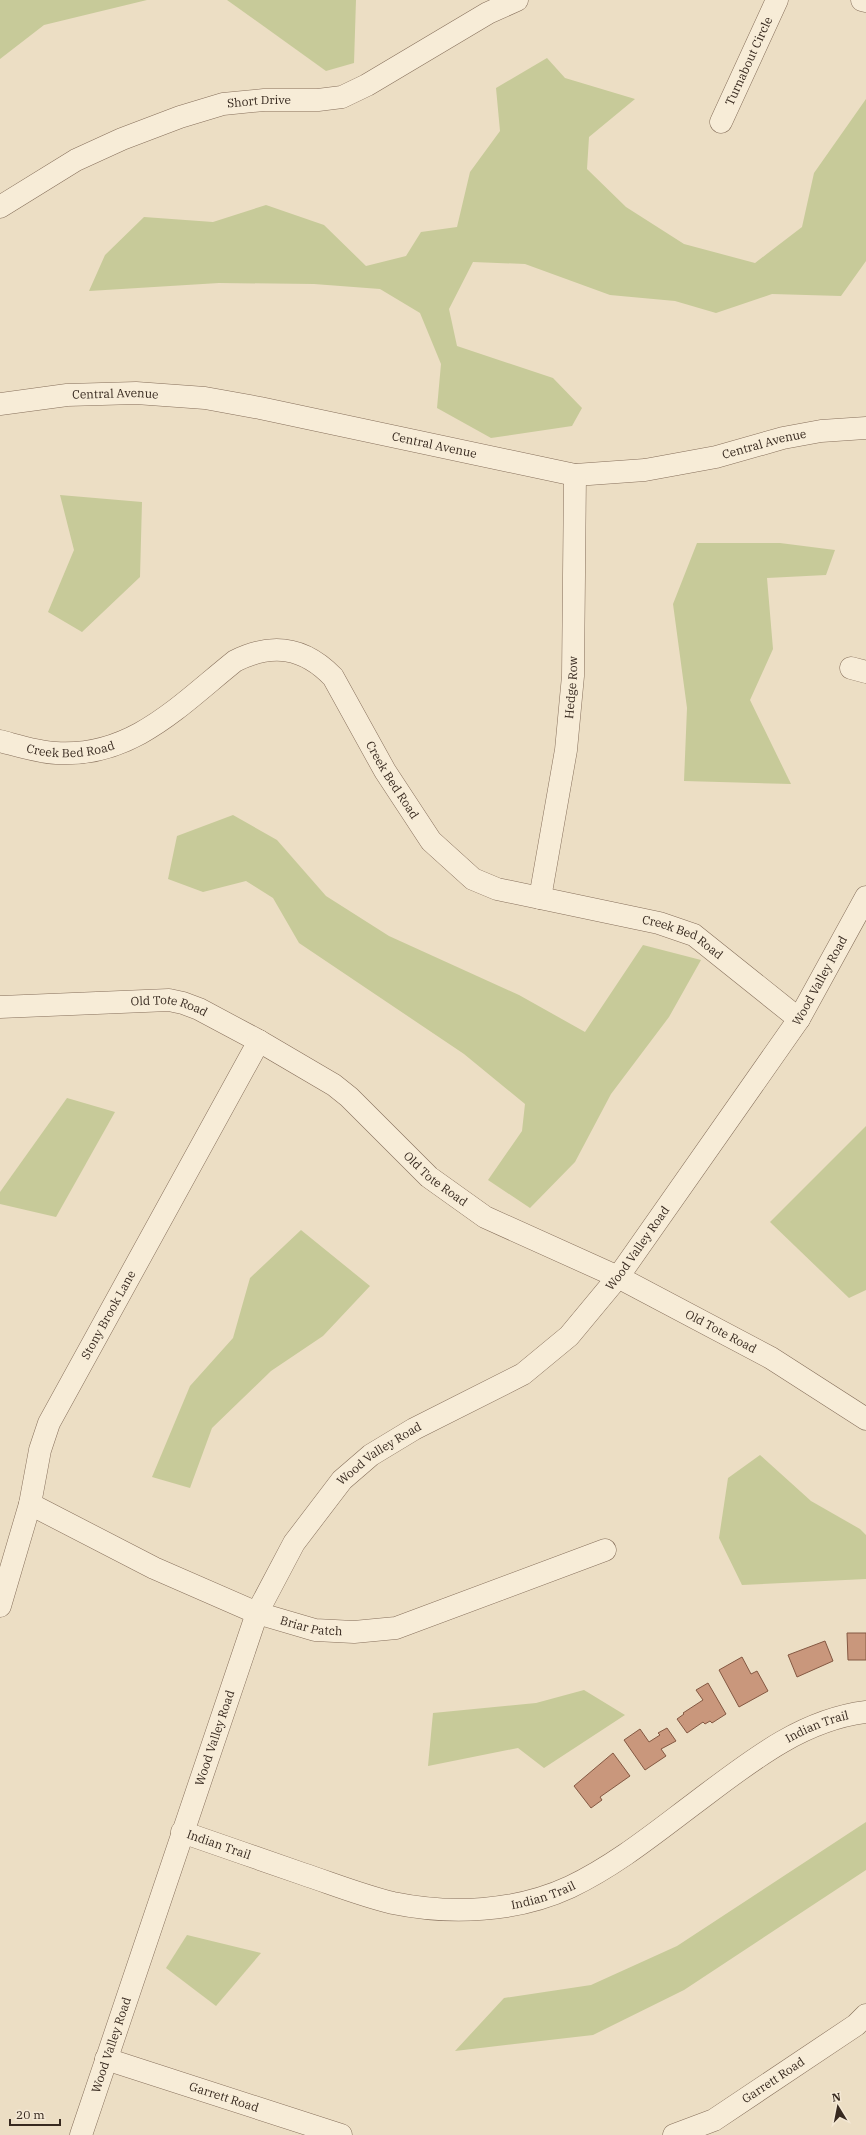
<svg xmlns="http://www.w3.org/2000/svg" width="866" height="2135" font-family="'IBM Plex Serif',serif">
  <style>
    .green { fill: #c7ca99 }
    .building { fill: #c9977c; stroke: #845842 }
    .lines { fill: none; stroke-linecap: round; stroke-linejoin: round }
    .minor-casing { stroke: #866f5b; stroke-width: 23 }
    .minor { stroke: #f7ecd7; stroke-width: 22 }
    .labels { text-anchor: middle; stroke-width: 3; stroke-linejoin: round; paint-order: stroke }
    .street-label { font-size: 12px; fill: #37291f; stroke: #f4e8d4 }
  </style>
  <rect width="100%" height="100%" fill="#ecdec4"/>
  <!-- green -->
  <g class="green">
    <path d="M0,0H147L44,25L0,59Z"/>
    <path d="M227,0H356L354,63L326,71Z"/>
    <path d="M547,58L565,78L635,99L589,137L587,169L626,207L684,244L755,263L802,227L814,173L866,99V261L841,296L772,294L716,313L675,301L610,295L525,264L473,262L449,309L457,346L553,378L582,408L572,426L491,438L437,408L441,364L420,313L380,289L314,284L219,283L89,291L105,255L144,217L213,222L266,205L324,225L366,266L406,256L421,232L457,227L470,172L500,131L496,88Z"/>
    <path d="M60,495L142,502L140,577L82,632L48,612L74,550Z"/>
    <path d="M697,543H780L835,550L826,575L767,578L773,649L750,700L791,784L684,781L687,708L673,604Z"/>
    <path d="M233,815L277,840L326,896L389,936L519,995L585,1032L643,945L701,960L669,1017L611,1094L575,1162L530,1208L488,1180L522,1131L525,1104L464,1054L299,943L273,898L246,881L203,892L168,879L177,836Z"/>
    <path d="M67,1098L115,1112L56,1217L0,1204V1192Z"/>
    <path d="M866,1126V1290L849,1298L770,1222Z"/>
    <path d="M301,1230L370,1286L323,1336L271,1371L212,1428L190,1488L152,1477L190,1386L233,1338L250,1278Z"/>
    <path d="M760,1455L811,1501L860,1529L866,1535V1579L742,1585L719,1538L728,1478Z"/>
    <path d="M584,1690L625,1715L544,1768L518,1748L428,1766L433,1713L536,1703Z"/>
    <path d="M866,1822V1870L684,1990L593,2035L455,2051L504,1998L591,1985L677,1946Z"/>
    <path d="M187,1935L261,1953L216,2006L166,1968Z"/>
  </g>
  <!-- building -->
  <g class="building">
    <path d="M847,1633H866V1660H848Z"/>
    <path d="M825,1641L833,1661L797,1677L788,1655Z"/>
    <path d="M742,1657L751,1674L757,1671L768,1691L739,1707L719,1670Z"/>
    <path d="M708,1683L726,1714L712,1723L710,1721L705,1724L703,1722L687,1733L677,1719L684,1714L683,1713L703,1700L696,1690Z"/>
    <path d="M667,1728L676,1741L661,1749L666,1756L645,1770L624,1740L640,1729L649,1742L660,1735L658,1733Z"/>
    <path d="M613,1753L630,1776L600,1797L602,1800L591,1808L574,1786Z"/>
  </g>
  <g class="lines">
    <!-- minor casing -->
    <g class="minor-casing">
      <g id="minor">
        <path d="M862,0L866,1"/>
        <path id="s1" d="M721,122L777,0"/>
        <path id="s2" d="M0,207L76,160L122,139L180,117L223,104L264,100H318L342,97L367,85L488,13L517,0"/>
        <path id="s3" d="M0,404L67,395L136,393L205,398L260,408L575,475L645,470L716,457L783,438L821,431L866,428"/>
        <path d="M851,668L866,672"/>
        <path id="s4" d="M0,741C19,746 37,752 56,753C132,758 180,705 235,661C273,642 304,647 333,677L385,771L431,841L473,879L497,889L659,923L694,935L799,1019"/>
        <path id="s5" d="M540,898L566,750L573,676L575,475"/>
        <path id="s6" d="M0,1007L169,1000L183,1003L199,1009L259,1041L334,1085L349,1097L429,1177L485,1217L618,1277L771,1358L866,1419"/>
        <path id="s7" d="M30,1504L154,1568L257,1613L315,1630L354,1632L396,1628L605,1550"/>
        <path id="s8" d="M0,1606L30,1504L40,1450L49,1423L259,1041"/>
        <path id="s9" d="M182,1832C222,1846 263,1860 303,1874C333,1884 363,1896 393,1903C451,1915 516,1912 570,1887C616,1865 655,1833 695,1803C747,1764 800,1720 866,1712"/>
        <path id="s10" d="M106,2059L341,2135"/>
        <path id="s11" d="M81,2135L257,1613L294,1543L342,1480L371,1455L414,1429L523,1374L569,1336L618,1277L799,1019L866,897"/>
        <path id="s12" d="M674,2135L714,2120L856,2025L866,2015"/>
      </g>
    </g>
    <!-- minor -->
    <use href="#minor" class="minor"/>
  </g>
  <g class="labels">
    <!-- street labels -->
    <g class="street-label">
      <text dy="4" stroke="none"><textPath href="#s1" startOffset="67">Turnabout Circle</textPath></text>
      <text dy="4" stroke="none"><textPath href="#s2" startOffset="283">Short Drive</textPath></text>
      <text dy="4" stroke="none"><textPath href="#s3" startOffset="116">Central Avenue</textPath></text>
      <text dy="4" stroke="none"><textPath href="#s3" startOffset="440">Central Avenue</textPath></text>
      <text dy="4" stroke="none"><textPath href="#s3" startOffset="776">Central Avenue</textPath></text>
      <text dy="4" stroke="none"><textPath href="#s5" startOffset="213">Hedge Row</textPath></text>
      <text dy="4" stroke="none"><textPath href="#s4" startOffset="72">Creek Bed Road</textPath></text>
      <text dy="4" stroke="none"><textPath href="#s4" startOffset="491">Creek Bed Road</textPath></text>
      <text dy="4" stroke="none"><textPath href="#s4" startOffset="839">Creek Bed Road</textPath></text>
      <text dy="4" stroke="none"><textPath href="#s11" startOffset="1415">Wood Valley Road</textPath></text>
      <text dy="4" stroke="none"><textPath href="#s6" startOffset="170">Old Tote Road</textPath></text>
      <text dy="4" stroke="none"><textPath href="#s6" startOffset="494">Old Tote Road</textPath></text>
      <text dy="4" stroke="none"><textPath href="#s11" startOffset="1091">Wood Valley Road</textPath></text>
      <text dy="4" stroke="none"><textPath href="#s8" startOffset="313">Stony Brook Lane</textPath></text>
      <text dy="4" stroke="none"><textPath href="#s6" startOffset="819">Old Tote Road</textPath></text>
      <text dy="4" stroke="none"><textPath href="#s11" startOffset="755">Wood Valley Road</textPath></text>
      <text dy="4" stroke="none"><textPath href="#s7" startOffset="308">Briar Patch</textPath></text>
      <text dy="4" stroke="none"><textPath href="#s9" startOffset="699">Indian Trail</textPath></text>
      <text dy="4" stroke="none"><textPath href="#s11" startOffset="419">Wood Valley Road</textPath></text>
      <text dy="4" stroke="none"><textPath href="#s9" startOffset="39">Indian Trail</textPath></text>
      <text dy="4" stroke="none"><textPath href="#s9" startOffset="375">Indian Trail</textPath></text>
      <text dy="4" stroke="none"><textPath href="#s11" startOffset="95">Wood Valley Road</textPath></text>
      <text dy="4" stroke="none"><textPath href="#s12" startOffset="114">Garrett Road</textPath></text>
      <text dy="4" stroke="none"><textPath href="#s10" startOffset="124">Garrett Road</textPath></text>
    </g>
  </g>
  <!-- north arrow -->
  <g transform="translate(838 2107) rotate(350)" stroke="#f4e8d4" stroke-width="3" paint-order="stroke">
  <path d="M0-3L7 15L0 10L-7 15Z" fill="#37291f"/>
  <text y="-6" font-size="11" font-weight="bold" text-anchor="middle" fill="#37291f">N</text>
  </g>
  <!-- scale -->
  <path d="M10 2119v6h50v-6" fill="none" stroke="#37291f" stroke-width="2"/>
  <text x="16" y="2119" font-size="12" fill="#37291f" stroke="#f4e8d4" stroke-width="3" paint-order="stroke">20 m</text>
</svg>
